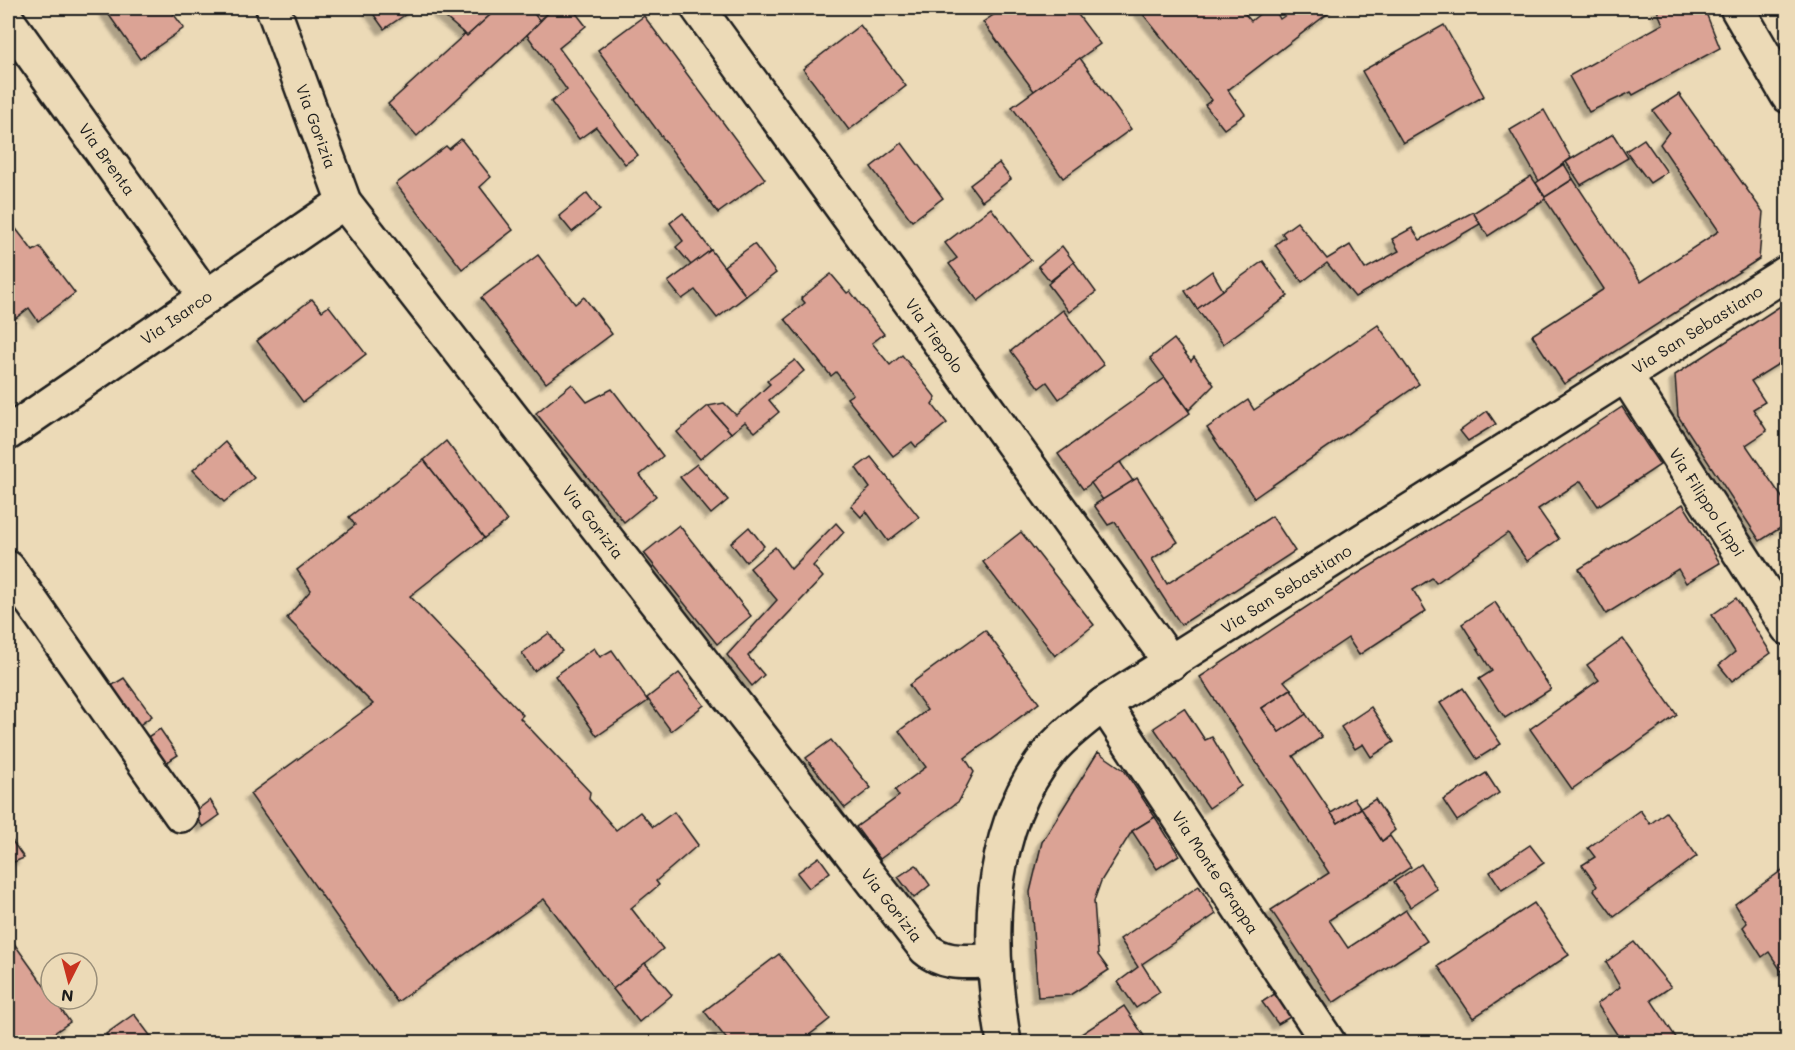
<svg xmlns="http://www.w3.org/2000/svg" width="1795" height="1050" font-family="Mali,sans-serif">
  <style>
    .building { fill: #dba395; stroke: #1c1c1c; stroke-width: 1.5; filter: url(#shadow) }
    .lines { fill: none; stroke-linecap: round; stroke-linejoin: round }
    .minor-casing { stroke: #1c1c1c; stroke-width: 38 }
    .minor { stroke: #ecdab7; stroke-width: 33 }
    .labels { text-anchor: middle; stroke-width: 4.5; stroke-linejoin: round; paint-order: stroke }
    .street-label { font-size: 16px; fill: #1c1c1c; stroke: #ecdab7 }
  </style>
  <defs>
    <filter id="shadow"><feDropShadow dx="-5.5" dy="5.5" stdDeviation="1.5" flood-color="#0004"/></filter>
  </defs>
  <rect width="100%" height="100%" fill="#ecdab7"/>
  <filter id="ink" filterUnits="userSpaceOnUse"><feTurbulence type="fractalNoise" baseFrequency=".0167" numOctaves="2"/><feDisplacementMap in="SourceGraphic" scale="12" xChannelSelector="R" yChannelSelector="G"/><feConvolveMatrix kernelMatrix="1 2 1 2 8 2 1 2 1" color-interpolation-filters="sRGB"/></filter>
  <g filter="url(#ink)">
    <!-- building -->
    <g class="building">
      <path d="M104,8H169L184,28L140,59Z"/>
      <path d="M369,8H415L384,29Z"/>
      <path d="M443,8H498L467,36L438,11Z"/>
      <path d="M498,8H530L539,20H543L417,136L388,104L465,34L467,36Z"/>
      <path d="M530,8H553L539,20Z"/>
      <path d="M553,8H572L586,26L559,48L638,155L625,164L596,127L579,139L551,102L567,90L527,35Z"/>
      <path d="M1004,8H1073L1100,44L1034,91L983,22Z"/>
      <path d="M1138,8H1240L1251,21L1267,8H1274L1280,19L1296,8H1335L1228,90L1245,114L1224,129L1205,105L1212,100Z"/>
      <path d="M1656,8H1704L1720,48L1633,95L1631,92L1589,112L1569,76L1663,24Z"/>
      <path d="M644,16L765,179L718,213L598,50Z"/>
      <path d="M860,25L906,86L849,130L803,69Z"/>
      <path d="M1444,25L1484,96L1403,143L1362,71Z"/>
      <path d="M1080,58L1131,129L1063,178L1012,107Z"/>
      <path d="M1679,94L1763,212L1759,259L1564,384L1532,335L1604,289L1545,199L1488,236L1473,213L1531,176L1545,197L1573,179L1641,282L1719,231L1660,144L1669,132L1653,111Z"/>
      <path d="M1544,110L1571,158L1539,181L1510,130Z"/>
      <path d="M1613,134L1628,158L1581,185L1566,162Z"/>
      <path d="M461,139L491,177L480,187L513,230L462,269L396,184L446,146L449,149Z"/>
      <path d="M1644,139L1667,172L1650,183L1626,151Z"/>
      <path d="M902,143L943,198L912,221L871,167Z"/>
      <path d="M999,163L1011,179L982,201L970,185Z"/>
      <path d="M1564,164L1573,179L1545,197L1536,183Z"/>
      <path d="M587,193L600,210L572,232L559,216Z"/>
      <path d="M991,208L1031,260L978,301L949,264L957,258L945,243Z"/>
      <path d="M1473,212L1480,224L1355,297L1327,263L1302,282L1275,245L1285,237L1282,233L1297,222L1327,259L1350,245L1365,269L1399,251L1392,239L1412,228L1420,240Z"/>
      <path d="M683,213L711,250L691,265L676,247L683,241L670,223Z"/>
      <path d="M10,221L33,251L40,247L75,293L38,321L29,308L8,324V223Z"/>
      <path d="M754,244L776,273L746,296L724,266Z"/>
      <path d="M1062,246L1074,262L1050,281L1038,266Z"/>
      <path d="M711,250L746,296L717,318L695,290L682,299L668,282Z"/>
      <path d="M538,255L575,304L584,297L612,334L546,383L481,298Z"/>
      <path d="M1263,261L1288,296L1223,344L1197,309Z"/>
      <path d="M1074,262L1096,292L1069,312L1048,284Z"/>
      <path d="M1212,271L1223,290L1197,309L1185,291Z"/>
      <path d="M831,274L847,293L850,291L884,334L872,343L890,365L902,355L936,398L932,404L947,423L916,447L912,442L893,456L847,398L853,394L836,372L831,376L785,319L805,303L801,298Z"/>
      <path d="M312,299L322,311L329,306L366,354L303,402L257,341Z"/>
      <path d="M1788,301V358L1751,381L1765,402L1753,409L1767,431L1746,445L1788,506V523L1760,541L1678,416L1675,375Z"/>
      <path d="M1063,310L1104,365L1059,399L1047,382L1039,388L1011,351Z"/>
      <path d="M1378,325L1419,384L1254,498L1207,428L1248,400L1254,410Z"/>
      <path d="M1174,339L1191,361L1194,357L1214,385L1189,410L1150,358Z"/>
      <path d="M795,360L804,371L769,400L779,412L755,432L745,422L731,433L708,406L724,403L736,415L770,384L767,381Z"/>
      <path d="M1165,378L1190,413L1083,489L1058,454Z"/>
      <path d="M572,384L587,402L612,389L663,456L640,475L656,496L624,522L536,413Z"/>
      <path d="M708,406L731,433L700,459L677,432Z"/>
      <path d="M1622,407L1660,465L1598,506L1581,481L1538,509L1559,539L1527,561L1508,533L1436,583L1432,578L1413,590L1426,611L1359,655L1348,638L1284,681L1291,689L1262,708L1279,732L1306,714L1322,737L1293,756L1338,823L1361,808L1382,841L1390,836L1411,867L1329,920L1348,948L1406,910L1427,941L1333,1003L1271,910L1329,873L1200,677L1349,579L1517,477Z"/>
      <path d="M1487,411L1496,424L1468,441L1460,431Z"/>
      <path d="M446,441L507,521L484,538L424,460Z"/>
      <path d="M225,442L254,478L224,502L193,470Z"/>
      <path d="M871,457L919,517L888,541L866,511L861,517L851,506L870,488L856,468Z"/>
      <path d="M424,460L484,538L410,596L523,715L520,718L590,792L589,799L616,830L640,812L653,827L674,812L698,845L656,881L659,885L631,908L663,949L613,989L544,899L397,1002L250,794L373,704L287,618L311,590L297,570L355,525L349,517Z"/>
      <path d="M1120,462L1133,481L1103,500L1091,483Z"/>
      <path d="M697,464L728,500L711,514L680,477Z"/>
      <path d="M1137,478L1178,542L1152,559L1167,584L1272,516L1295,551L1181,625L1115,522L1108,525L1094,505Z"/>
      <path d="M1683,504L1720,563L1686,583L1678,569L1606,614L1579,569Z"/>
      <path d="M836,523L844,532L813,566L823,577L748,656L764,675L752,686L727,655L777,600L750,568L775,547L791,569Z"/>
      <path d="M679,525L751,616L717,644L644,553Z"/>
      <path d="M749,527L764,546L746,562L731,543Z"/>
      <path d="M1021,532L1094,625L1055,656L983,562Z"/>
      <path d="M1736,598L1771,653L1732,681L1719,665L1735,652L1712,615Z"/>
      <path d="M1495,602L1551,689L1505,718L1479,679L1492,671L1462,624Z"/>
      <path d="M985,630L1039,703L965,758L974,772L959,801L880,859L856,827L899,796L895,790L926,767L899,731L927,710L909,685Z"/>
      <path d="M549,633L562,651L534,671L522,653Z"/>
      <path d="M1623,639L1677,715L1572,789L1530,729L1599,680L1587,665Z"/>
      <path d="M594,648L600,657L612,650L648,701L597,736L555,676Z"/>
      <path d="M679,673L704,705L671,731L647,698Z"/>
      <path d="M124,678L152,716L134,729L106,689Z"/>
      <path d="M1463,688L1501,744L1477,759L1440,703Z"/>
      <path d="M1291,689L1306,714L1279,732L1262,708Z"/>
      <path d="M1371,707L1394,742L1371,757L1363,744L1355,749L1341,727Z"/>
      <path d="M1184,708L1205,740L1212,737L1241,786L1209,808L1154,728Z"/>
      <path d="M160,729L178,755L161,766L143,740Z"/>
      <path d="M831,740L871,788L845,808L806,758Z"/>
      <path d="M1098,752L1124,770L1155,817L1132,831L1101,881L1094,901L1098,955L1109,970L1070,995L1038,997L1030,892L1042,842Z"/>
      <path d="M1486,773L1499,793L1457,821L1443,800Z"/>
      <path d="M1354,798L1361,808L1338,823L1331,813Z"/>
      <path d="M1375,799L1395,830L1382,841L1361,808Z"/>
      <path d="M210,800L220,815L203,827L193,813Z"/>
      <path d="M1640,810L1650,824L1666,812L1697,856L1614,917L1594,890L1597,886L1582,865L1595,857L1588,848Z"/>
      <path d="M1155,817L1179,855L1157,869L1132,831Z"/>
      <path d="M8,835L24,858L14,862L8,854Z"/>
      <path d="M1530,845L1544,863L1502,890L1490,872Z"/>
      <path d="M819,857L830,872L809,888L797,873Z"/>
      <path d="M1421,864L1437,889L1410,907L1394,882Z"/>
      <path d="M916,865L930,885L914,898L898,877Z"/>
      <path d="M1788,866V968L1782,972L1769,952L1762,957L1743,927L1747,923L1735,904Z"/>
      <path d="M1199,886L1216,914L1142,964L1160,992L1136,1008L1118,982L1138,967L1120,939Z"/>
      <path d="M1534,903L1569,955L1473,1018L1438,966Z"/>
      <path d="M13,942L70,1022L41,1042H8V946Z"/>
      <path d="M1634,942L1671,987L1651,1000L1679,1042H1622L1597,1004L1620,987L1606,962Z"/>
      <path d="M779,954L830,1019L800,1042H729L704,1011Z"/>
      <path d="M645,963L672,995L639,1022L613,989Z"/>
      <path d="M1276,993L1292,1016L1278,1024L1262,1002Z"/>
      <path d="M1124,1006L1148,1042H1069Z"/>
      <path d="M134,1014L155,1042H112L106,1034Z"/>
    </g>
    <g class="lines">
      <!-- minor casing -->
      <g class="minor-casing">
        <g id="minor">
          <path id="s1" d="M273,8L344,202L926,949C945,966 970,961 994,961"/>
          <path id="s2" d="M698,8L1171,663"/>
          <path d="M1737,8L1788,96"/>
          <path id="s3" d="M8,21L206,297"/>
          <path id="s4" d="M1626,376L1788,628"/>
          <path id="s5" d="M8,433L344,202"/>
          <path d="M8,568L181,815"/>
          <path id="s6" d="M1104,704L1328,1042"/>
          <path id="s7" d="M1004,1042C987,944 984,831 1052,749C1067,732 1086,718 1104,704L1788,272"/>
        </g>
      </g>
      <!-- minor -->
      <use href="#minor" class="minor"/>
    </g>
  </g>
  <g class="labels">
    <!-- street labels -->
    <g class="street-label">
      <text dy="6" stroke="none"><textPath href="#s1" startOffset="126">Via Gorizia</textPath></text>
      <text dy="6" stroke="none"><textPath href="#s3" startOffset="170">Via Brenta</textPath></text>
      <text dy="6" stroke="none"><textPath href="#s5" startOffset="204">Via Isarco</textPath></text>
      <text dy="6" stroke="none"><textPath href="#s7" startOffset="1077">Via San Sebastiano</textPath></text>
      <text dy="6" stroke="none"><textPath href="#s2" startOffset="404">Via Tiepolo</textPath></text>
      <text dy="6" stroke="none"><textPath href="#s4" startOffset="150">Via Filippo Lippi</textPath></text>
      <text dy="6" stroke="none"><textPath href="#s1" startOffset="612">Via Gorizia</textPath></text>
      <text dy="6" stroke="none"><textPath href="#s7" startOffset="591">Via San Sebastiano</textPath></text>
      <text dy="6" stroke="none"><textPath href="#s6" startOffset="202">Via Monte Grappa</textPath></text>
      <text dy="6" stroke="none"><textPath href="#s1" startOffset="1098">Via Gorizia</textPath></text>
    </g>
  </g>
  <!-- margin -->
  <rect width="1795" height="1050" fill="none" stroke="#ecdab7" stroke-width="30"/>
  <rect x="15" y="15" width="1765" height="1020" fill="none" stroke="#1c1c1c" stroke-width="2" filter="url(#ink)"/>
  <!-- north arrow -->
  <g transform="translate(69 981) rotate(186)"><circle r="28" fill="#ecdab7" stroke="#998e79" stroke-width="1.5"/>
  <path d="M0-4.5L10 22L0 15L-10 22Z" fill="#c8321e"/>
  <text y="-9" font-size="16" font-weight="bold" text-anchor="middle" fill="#1c1c1c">N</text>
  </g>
</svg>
